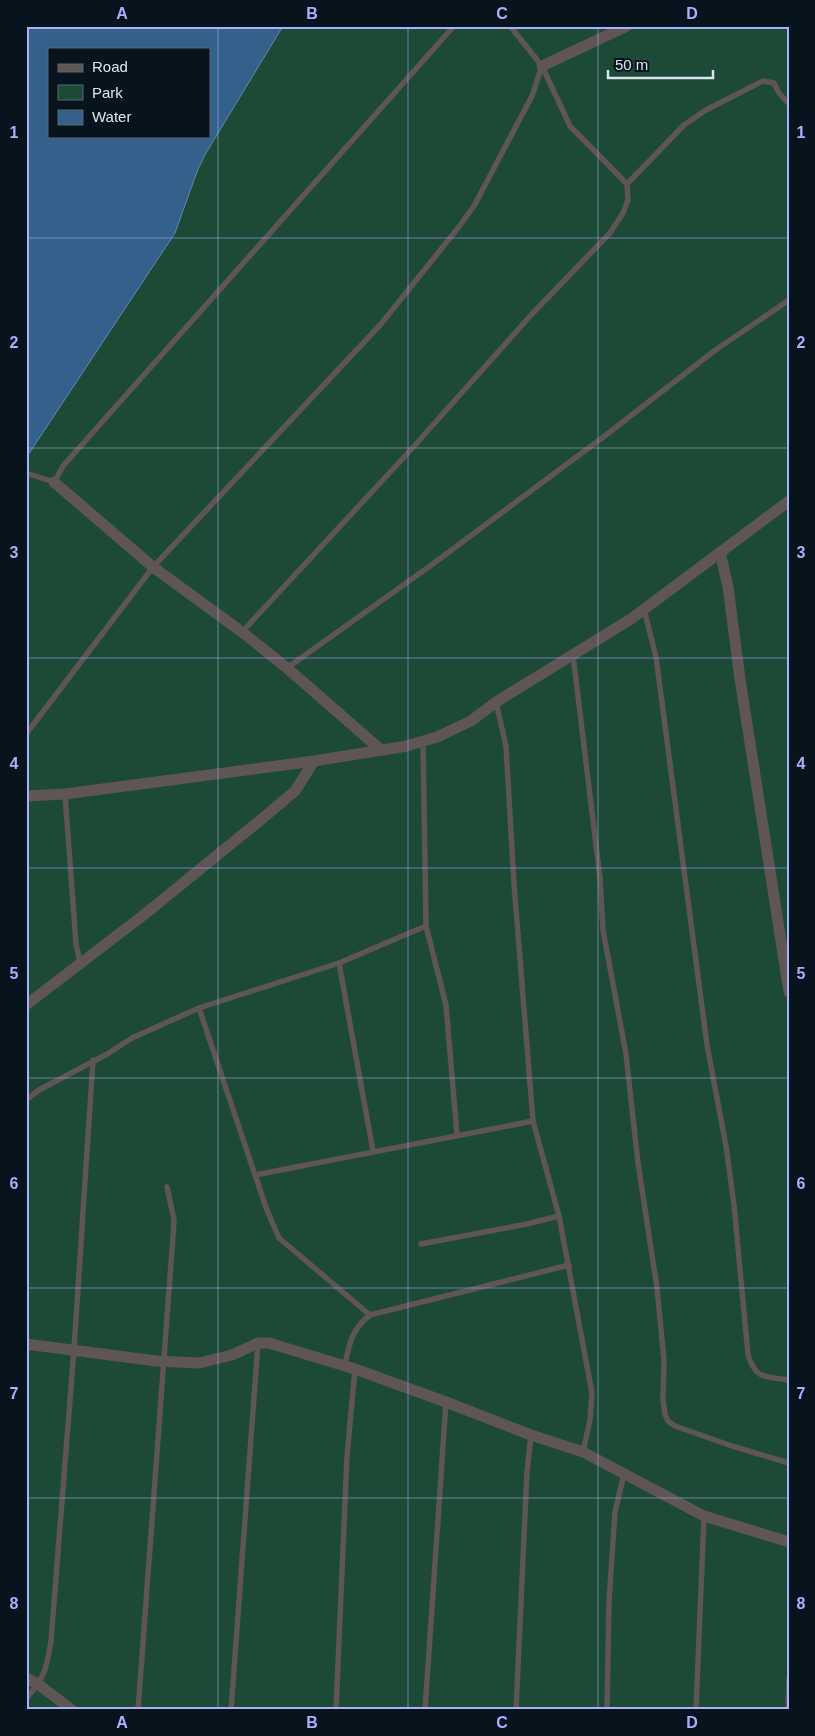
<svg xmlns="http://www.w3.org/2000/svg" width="815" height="1736" font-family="Arial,sans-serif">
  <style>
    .green { fill: #1c4a37 }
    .water { fill: #33618c; stroke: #6689a9; fill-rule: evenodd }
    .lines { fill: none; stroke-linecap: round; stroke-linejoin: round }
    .service { stroke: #5e5554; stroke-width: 5.5 }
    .minor { stroke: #5e5554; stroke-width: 11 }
    .grid { fill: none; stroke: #acaffb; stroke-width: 1; stroke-opacity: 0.55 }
    .neatline { fill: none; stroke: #acaffb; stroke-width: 2 }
    .grid-label { font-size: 16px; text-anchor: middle; font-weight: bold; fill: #acaffb }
  </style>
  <rect width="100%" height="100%" fill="#0f1d26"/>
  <!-- green -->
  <path class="green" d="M283,26H789V1710H26V458L176,231L198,169L206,153Z"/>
  <!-- water -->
  <path class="water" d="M26,26H283L206,153L198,169L175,233L26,458ZM49,49H209V136H49Z"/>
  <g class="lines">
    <!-- service -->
    <g class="service">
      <path d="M510,26L542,66"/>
      <path d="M26,473L54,482L63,466L454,26"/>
      <path d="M644,609L656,657L707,1045L726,1146L734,1205L748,1355C756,1380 765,1376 789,1380"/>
      <path d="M242,632L407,454L531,315L610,233L623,213L628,200L627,184L684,125L706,110L763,81L774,83L779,93L789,104"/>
      <path d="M573,655L600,878L603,930L626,1054L638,1163L657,1288L664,1360L663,1400L665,1414L668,1421L675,1426L732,1446L789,1463"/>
      <path d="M287,668L430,566L606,435L714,351L789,300"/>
      <path d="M496,702L506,746L514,884L533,1121L559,1216L592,1393L590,1420L583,1452"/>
      <path d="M26,734L153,567L381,324L458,228L474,206L532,96L542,66L570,126L627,184"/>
      <path d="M65,794L76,944L80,962"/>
      <path d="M426,926L446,1005L457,1135"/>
      <path d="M339,963L373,1151"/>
      <path d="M199,1008L255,1175"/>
      <path d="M26,1100L39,1090L109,1053L132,1038L199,1008L339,963L426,926L423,742"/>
      <path d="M421,1244L527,1224L559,1216"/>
      <path d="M370,1315L279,1238L267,1210L255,1175L533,1121"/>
      <path d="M345,1365C349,1344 352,1329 370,1315L569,1265"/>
      <path d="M26,1699C46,1675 46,1670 51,1641L74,1349L93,1060"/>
      <path d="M138,1710L173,1236L174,1220L167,1187"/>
      <path d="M231,1710L258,1343"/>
      <path d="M336,1710L347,1456L355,1369"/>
      <path d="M425,1710L446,1402"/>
      <path d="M516,1710L527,1472L531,1435"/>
      <path d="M607,1710L609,1601L615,1512L624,1474"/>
      <path d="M696,1710L704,1516"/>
      <path d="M788,1710L789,1679"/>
    </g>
    <!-- minor -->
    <g class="minor">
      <path d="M542,66L627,26"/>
      <path d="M54,482L153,567L242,632L287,668L381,750"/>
      <path d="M720,552L728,587L740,679L789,992"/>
      <path d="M26,796L65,794L314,761L407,746L437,737L471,721L496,702L631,619L789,501"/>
      <path d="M26,1005L145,914L263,818L295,791L314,761"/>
      <path d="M26,1344L156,1361L199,1363L232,1355L258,1343H269L355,1369L446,1402L531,1435L583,1452L704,1516L789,1542"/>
      <path d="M26,1678L38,1684L72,1710"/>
    </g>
  </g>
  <!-- grid -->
  <path class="grid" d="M218,26V1710M408,26V1710M598,26V1710M26,238H789M26,448H789M26,658H789M26,868H789M26,1078H789M26,1288H789M26,1498H789"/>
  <!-- border -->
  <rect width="815" height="1736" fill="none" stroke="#07131d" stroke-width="55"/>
  <!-- legend -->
  <rect x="48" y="48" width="162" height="90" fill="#07131d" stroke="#5c6770"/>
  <rect x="58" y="64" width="25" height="8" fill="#5e5554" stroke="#5c6770"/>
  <text x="92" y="72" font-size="15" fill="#dce5ec">Road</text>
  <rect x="58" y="85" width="25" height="15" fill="#1c4a37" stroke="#5c6770"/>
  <text x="92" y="98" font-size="15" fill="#dce5ec">Park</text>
  <rect x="58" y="110" width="25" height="15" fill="#33618c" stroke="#5c6770"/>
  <text x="92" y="122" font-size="15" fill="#dce5ec">Water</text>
  <!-- scale -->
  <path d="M608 70v8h105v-8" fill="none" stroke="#dce5ec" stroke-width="2.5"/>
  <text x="615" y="70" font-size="15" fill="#dce5ec" stroke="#07131d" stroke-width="4" paint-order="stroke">50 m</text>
  <rect x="28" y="28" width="760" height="1680" class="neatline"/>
  <g class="grid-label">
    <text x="122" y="19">A</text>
    <text x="312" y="19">B</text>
    <text x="502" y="19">C</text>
    <text x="692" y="19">D</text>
    <text x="14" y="138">1</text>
    <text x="801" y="138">1</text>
    <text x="14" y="348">2</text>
    <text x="801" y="348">2</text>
    <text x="14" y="558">3</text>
    <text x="801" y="558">3</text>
    <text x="14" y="769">4</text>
    <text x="801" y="769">4</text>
    <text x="14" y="979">5</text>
    <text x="801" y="979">5</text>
    <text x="14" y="1189">6</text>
    <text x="801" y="1189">6</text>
    <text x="14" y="1399">7</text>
    <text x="801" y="1399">7</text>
    <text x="14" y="1609">8</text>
    <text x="801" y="1609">8</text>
    <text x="122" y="1728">A</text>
    <text x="312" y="1728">B</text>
    <text x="502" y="1728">C</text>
    <text x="692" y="1728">D</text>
  </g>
</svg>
